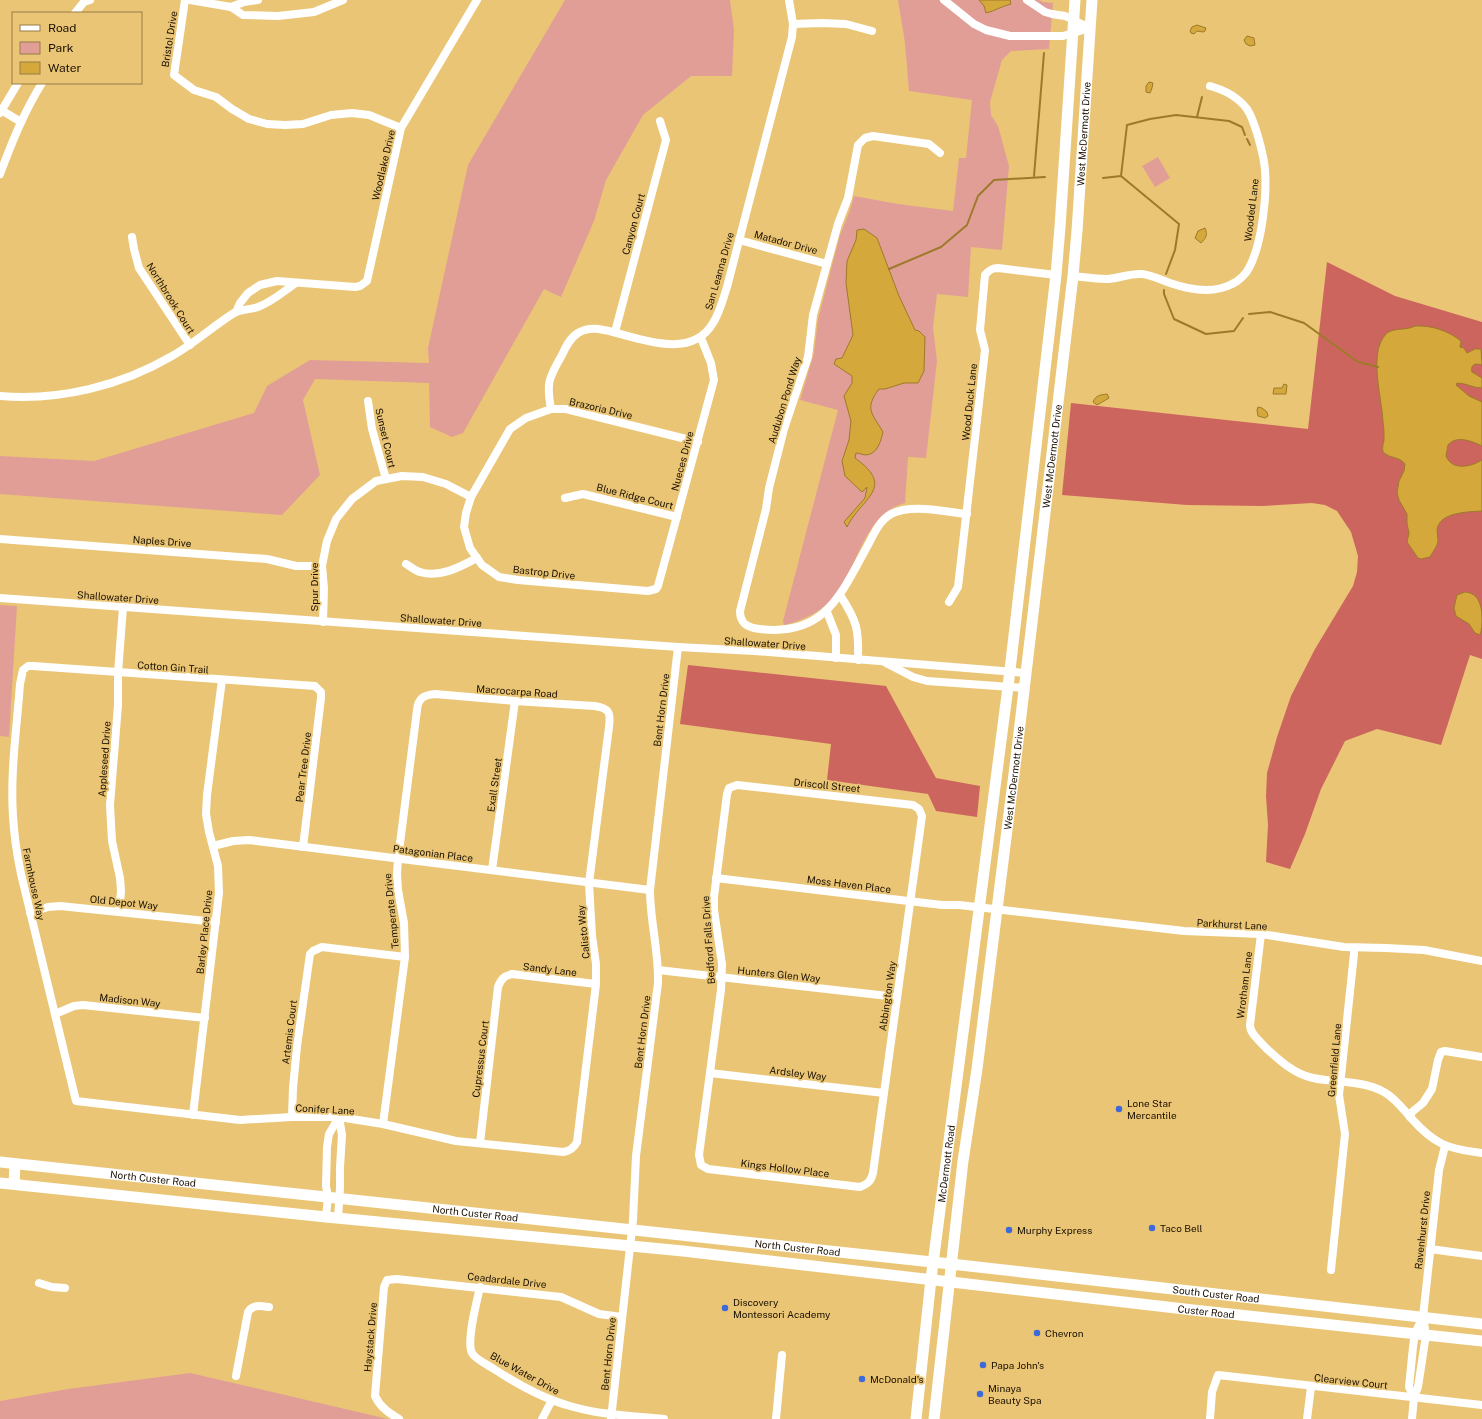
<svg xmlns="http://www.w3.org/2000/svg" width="1482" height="1419" font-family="'Public Sans',sans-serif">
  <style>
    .green { fill: #e19e97 }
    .forest { fill: #cd655f }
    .water { fill: #d5a83c; stroke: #9d7a2a }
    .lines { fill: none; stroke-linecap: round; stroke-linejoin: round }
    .stream { stroke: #9d7a2a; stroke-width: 2 }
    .minor { stroke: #fff; stroke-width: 8 }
    .major { stroke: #fff; stroke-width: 11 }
    .poi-dot { fill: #3d69da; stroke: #eac575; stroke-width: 1.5 }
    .labels { text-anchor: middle; stroke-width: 3.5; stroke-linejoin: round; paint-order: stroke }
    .street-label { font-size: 10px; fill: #1a1000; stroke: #eac575 }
    .poi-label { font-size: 10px; fill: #1a1000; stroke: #eac575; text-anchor: start }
  </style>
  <rect width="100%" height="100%" fill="#eac575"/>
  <!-- green -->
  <g class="green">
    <path d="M565,0H730L734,30L732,76H691L643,115L606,180L594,221L561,297L544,289L463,433L452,437L430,427L429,383L315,379L303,400L320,475L282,515L0,494V456L94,461L254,413L267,386L310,360L429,363L428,348L468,165Z"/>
    <path d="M898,0H1039L1043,2L1053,3L1049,49L1011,51L1002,60L990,102L991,115L998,126L1009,166L1002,250L971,247L968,297L937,294L933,327L937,361L926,458L908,457L905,503C865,514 859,562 838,592C825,610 805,620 784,625L783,621L838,410L800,400L814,353L818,319L840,235L850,210L854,196L898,204L953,211L959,158H966L972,100L909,91L905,43Z"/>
    <path d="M1158,157L1170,178L1155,187L1142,166Z"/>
    <path d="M0,605L17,606L9,737L0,736Z"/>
    <path d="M190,1373L388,1419H0V1401L68,1389Z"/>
  </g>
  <!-- forest -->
  <g class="forest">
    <path d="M1327,262L1395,296L1482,322V659L1470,655L1441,745L1377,729L1345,741L1321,789L1305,834L1290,869L1266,862L1268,825L1266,796L1267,773L1277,737L1291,696L1315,649L1353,586L1357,572L1358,556L1351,532L1337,511L1325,505L1312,503L1263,506L1187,505L1062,495L1071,403L1308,429Z"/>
    <path d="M688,665L886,686L936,778L980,786L977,817L936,811L928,794L827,780L831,744L680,724Z"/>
  </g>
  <!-- water -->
  <g class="water">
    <path d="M979,0H1010L1011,4C1002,6 995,11 986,13L984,6Z"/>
    <path d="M1197,25L1206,28L1205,31L1203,32L1197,31L1194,34L1191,33L1190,31L1192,27Z"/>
    <path d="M1247,36L1254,38L1255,45L1250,46L1246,44L1244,40Z"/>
    <path d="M1149,82L1153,83L1152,88L1150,93L1146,92V86Z"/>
    <path d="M1205,228C1208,235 1206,238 1201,243L1195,238L1198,231Z"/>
    <path d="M864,229L877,238L899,296L915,330L919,331L925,337L924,371L918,383H904L885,389H879C864,409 872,413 883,432C881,440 878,454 866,455C864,455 859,453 856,453L855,458C897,488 861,498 847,527L844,522L865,498L867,487L862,492L845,476L842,461L849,440L851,421L844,396L852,383V376L834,364L836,359L842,358L853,335L846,283L847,261L856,240L857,230Z"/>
    <path d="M1415,326C1431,325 1449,331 1461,341L1460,347L1464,348L1467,353L1475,349H1481L1482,365C1476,363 1470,364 1472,372L1482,378V388C1473,388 1466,383 1457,383L1456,385L1469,396L1482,402V446C1472,441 1456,435 1448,445L1446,456C1452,471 1471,467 1482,460V511C1468,512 1439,512 1437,530C1437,533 1438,537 1438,540C1438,546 1433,551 1430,557L1421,559L1418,558L1407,542L1409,533L1407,524V514L1399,500L1397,493L1399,481L1404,471L1405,464C1399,456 1390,459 1383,452C1382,447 1383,445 1384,440C1384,434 1384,427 1383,422C1382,398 1368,353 1386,334C1393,327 1406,331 1415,326Z"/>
    <path d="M1284,384L1287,385L1286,394H1273L1274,388H1282Z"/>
    <path d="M1107,394L1109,398L1097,405L1093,402C1096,395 1100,395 1107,394Z"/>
    <path d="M1258,407L1262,408L1267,412L1268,416L1265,418L1258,416L1257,410Z"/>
    <path d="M1465,592C1479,593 1482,606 1482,619C1482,624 1482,629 1480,635L1475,633L1469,624L1456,616L1454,608L1457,595Z"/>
  </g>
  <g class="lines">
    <!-- stream -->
    <g class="stream">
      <path d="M1197,117L1202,97"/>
      <path d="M1247,139L1250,145"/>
      <path d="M1034,176L1044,53"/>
      <path d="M1121,176L1127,125L1150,119L1176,115L1229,121L1242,127L1245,135"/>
      <path d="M1103,178L1121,176L1179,224L1175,250L1166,274"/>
      <path d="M889,269L941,247L967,225L978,196L994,180L1045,177"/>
      <path d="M1164,290V294L1174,319L1206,334L1234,331L1243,318"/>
      <path d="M1249,314L1270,312L1304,323L1358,362L1378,367"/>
    </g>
    <!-- minor -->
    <g class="minor">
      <path d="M185,0L174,75L194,90L216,97L232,109L249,119L267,124L285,125L303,124L331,115L352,113L369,115L401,128"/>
      <path d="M190,0L231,7L243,15L278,16L314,12L343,0"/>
      <path d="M944,0L974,24L986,30L1010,36H1063L1090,28"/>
      <path d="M1027,0L1045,12L1052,14L1065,16L1090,28"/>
      <path d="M231,7L244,2L258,0"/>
      <path d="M75,13L84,2L90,0"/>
      <path d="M793,24L822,23L846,24L872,31"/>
      <path d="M1,110L21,122"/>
      <path d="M0,113L18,83"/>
      <path d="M940,153L929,144L873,136L865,138L858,145L848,198L838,224L827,264L813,315L808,357L784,429L769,488L766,509L740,611C740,624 748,628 760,629C825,637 841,594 868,545C874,534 879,521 891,514C912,503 944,512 967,514"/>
      <path d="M0,174C12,142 24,112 42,83"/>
      <path d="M132,237L134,249L139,268L190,345"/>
      <path d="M739,240L827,264"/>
      <path d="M1073,276C1083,277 1095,279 1106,279C1118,279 1129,273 1142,274C1152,275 1161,280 1170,283C1190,290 1213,294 1232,284C1239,281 1246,274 1249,268C1262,244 1267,196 1265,170C1264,156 1255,121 1247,109C1237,96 1225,90 1210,86"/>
      <path d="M236,312L240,303L248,293L260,285L277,281L355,287L360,286L367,281L401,128L477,0"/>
      <path d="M615,332L666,140L660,121"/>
      <path d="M0,396C59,401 121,386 172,356C194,344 213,326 234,313C241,309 250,310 258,307C272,302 284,291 296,283"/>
      <path d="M368,401L372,429L386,479"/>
      <path d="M551,409C546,382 549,378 562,355C566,346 570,338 578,333C589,326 601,329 613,332C644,340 692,359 713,323C720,312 723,299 727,287L792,37L793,24L789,0"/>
      <path d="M698,442L566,409H551L526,418L510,429L471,497L466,513L464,527L470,548L482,565L499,577L518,580L648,591L656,589L658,586L714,380L711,363L701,338"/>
      <path d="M565,498L583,494L677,517"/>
      <path d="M0,539L267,559L296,566H322"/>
      <path d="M406,564C410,566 415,571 420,572C440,578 460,567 477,558"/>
      <path d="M840,595C857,621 859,629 858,660"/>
      <path d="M0,598L678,647L755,651L1026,673"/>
      <path d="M949,602L958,587L985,350L980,330L985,275C989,270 992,268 998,268L1056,275"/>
      <path d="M827,612L836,635V658"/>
      <path d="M323,622L324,588L322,566L327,541L336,519L352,499L376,481L402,476L423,477L446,484L471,497"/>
      <path d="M886,663L913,677L927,681L1025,688"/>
      <path d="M737,785L913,805L919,809L922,816L873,1173C871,1181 868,1184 860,1187L708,1169L701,1165L699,1155L721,990L722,964L714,910V897L727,794L729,788Z"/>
      <path d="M213,846L233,841L249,840L650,890"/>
      <path d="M303,847L321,698V692L315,686L33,666H28L23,670L20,684C17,727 10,772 13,816C14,835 17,855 21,874L76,1101L240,1120L292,1117H339L383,1124L456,1141L563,1152C570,1151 574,1148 577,1142L596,984V964L592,936L589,883L609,727C611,712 609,708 594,706L515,701L435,694C424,695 418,698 417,710L398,859L397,874L398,890L404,923L405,957L383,1124"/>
      <path d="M492,870L515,701"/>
      <path d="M716,878L942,905H959L1184,931L1261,934L1344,947L1386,948L1424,950L1482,961"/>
      <path d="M119,912L121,891L120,878L112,841L110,805L118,705V673L123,607"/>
      <path d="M30,913L48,907L60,906L216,922"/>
      <path d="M1261,934L1250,1025C1250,1034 1259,1040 1265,1047C1279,1060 1294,1074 1313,1078C1337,1083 1362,1080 1384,1092C1395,1098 1403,1109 1411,1118C1434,1144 1447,1149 1482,1153"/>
      <path d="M658,970L897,997"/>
      <path d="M55,1014L74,1006L83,1005L205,1018"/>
      <path d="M710,1073L884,1093"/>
      <path d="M193,1115L219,893L218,866L209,832L206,814L207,795L222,680"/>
      <path d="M292,1117L293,1088L297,1046L310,954L313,951L322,947L405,957"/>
      <path d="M1410,1117L1412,1112L1423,1103L1432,1089L1438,1060L1441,1052L1445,1051L1482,1057"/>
      <path d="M480,1143L498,987C501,979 504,976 512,974L596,984"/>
      <path d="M326,1217L328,1197L326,1186L327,1147L329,1134L339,1117"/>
      <path d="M338,1218L340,1188V1167L342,1135L339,1117"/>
      <path d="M1430,1249L1482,1256"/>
      <path d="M1331,1270L1345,1134L1339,1095L1354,954V948"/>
      <path d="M39,1283L52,1287L65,1288"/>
      <path d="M480,1287C477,1301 466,1341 472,1353C475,1359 488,1365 494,1369C517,1384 544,1399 570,1406C600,1415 633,1416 664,1419"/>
      <path d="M236,1376L248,1312C253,1304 261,1306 269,1307"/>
      <path d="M1414,1397L1409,1387L1413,1347L1415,1333L1423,1317"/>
      <path d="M399,1419C389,1413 380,1407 375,1396L384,1287L387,1280L397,1279L561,1297L599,1314L622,1317"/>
      <path d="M542,1419L552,1400"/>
      <path d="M611,1419L633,1220L636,1156L658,983C659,952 650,921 650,890L678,647"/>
      <path d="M776,1419L782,1355"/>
      <path d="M1210,1419L1212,1392L1218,1375L1482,1405"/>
      <path d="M1307,1419L1311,1387"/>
      <path d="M1412,1419L1414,1397L1418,1387L1426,1335L1423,1317L1439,1170L1445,1146"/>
    </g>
    <!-- major -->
    <g class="major">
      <path id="s1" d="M0,1162L951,1264L1482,1324"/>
      <path id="s2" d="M0,1183L326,1217L683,1251L1193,1310L1482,1341"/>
      <path d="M14,1184L15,1164"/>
      <path id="s3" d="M916,1419L931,1279L1008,687L1056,275L1060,227L1075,0"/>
      <path id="s4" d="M934,1419L963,1161L977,1069L1016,758L1073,276L1077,231L1092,0"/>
    </g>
  </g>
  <!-- markers -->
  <g class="poi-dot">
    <circle cx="1119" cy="1109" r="4"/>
    <circle cx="1152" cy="1228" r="4"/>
    <circle cx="1009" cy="1230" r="4"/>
    <circle cx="725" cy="1308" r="4"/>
    <circle cx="1037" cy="1333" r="4"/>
    <circle cx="983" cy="1365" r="4"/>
    <circle cx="862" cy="1379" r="4"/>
    <circle cx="980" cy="1394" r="4"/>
  </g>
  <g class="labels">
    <!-- street labels -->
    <g class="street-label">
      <text transform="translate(169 39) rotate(-81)" y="4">Bristol Drive</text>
      <text dy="4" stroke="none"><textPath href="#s4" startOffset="1294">West McDermott Drive</textPath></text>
      <text transform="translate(383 165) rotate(-77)" y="4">Woodlake Drive</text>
      <text transform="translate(1251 210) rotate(-83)" y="4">Wooded Lane</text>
      <text transform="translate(633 224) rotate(-75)" y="4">Canyon Court</text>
      <text transform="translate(786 242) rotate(15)" y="4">Matador Drive</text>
      <text transform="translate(719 271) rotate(-74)" y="4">San Leanna Drive</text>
      <text transform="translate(171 298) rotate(58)" y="4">Northbrook Court</text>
      <text transform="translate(784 400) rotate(-73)" y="4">Audubon Pond Way</text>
      <text transform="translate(969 402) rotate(-84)" y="4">Wood Duck Lane</text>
      <text transform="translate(601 408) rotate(13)" y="4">Brazoria Drive</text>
      <text transform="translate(386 438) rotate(77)" y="4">Sunset Court</text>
      <text dy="4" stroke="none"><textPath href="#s4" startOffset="970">West McDermott Drive</textPath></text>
      <text transform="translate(682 461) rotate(-75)" y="4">Nueces Drive</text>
      <text transform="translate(635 496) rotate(14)" y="4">Blue Ridge Court</text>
      <text transform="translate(162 541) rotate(4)" y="4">Naples Drive</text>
      <text transform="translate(544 572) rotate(6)" y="4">Bastrop Drive</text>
      <text transform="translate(314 587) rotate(-90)" y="4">Spur Drive</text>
      <text transform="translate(118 597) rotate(4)" y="4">Shallowater Drive</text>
      <text transform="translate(441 620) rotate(4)" y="4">Shallowater Drive</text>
      <text transform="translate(765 643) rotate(4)" y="4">Shallowater Drive</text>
      <text transform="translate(173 667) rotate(4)" y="4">Cotton Gin Trail</text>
      <text transform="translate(517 691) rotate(4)" y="4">Macrocarpa Road</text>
      <text transform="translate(661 710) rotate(-83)" y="4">Bent Horn Drive</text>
      <text transform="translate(104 759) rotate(-86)" y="4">Appleseed Drive</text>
      <text transform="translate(303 767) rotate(-83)" y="4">Pear Tree Drive</text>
      <text dy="4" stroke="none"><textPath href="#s4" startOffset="646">West McDermott Drive</textPath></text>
      <text transform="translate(494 785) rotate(-82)" y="4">Exall Street</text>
      <text transform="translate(827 785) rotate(6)" y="4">Driscoll Street</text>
      <text transform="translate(433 853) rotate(7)" y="4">Patagonian Place</text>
      <text transform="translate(34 884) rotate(78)" y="4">Farmhouse Way</text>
      <text transform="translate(849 884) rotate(7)" y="4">Moss Haven Place</text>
      <text transform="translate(124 902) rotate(6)" y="4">Old Depot Way</text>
      <text transform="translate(391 911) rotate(-96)" y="4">Temperate Drive</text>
      <text transform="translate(1232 924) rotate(3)" y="4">Parkhurst Lane</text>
      <text transform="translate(204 932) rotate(-84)" y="4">Barley Place Drive</text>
      <text transform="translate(583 932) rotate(-96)" y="4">Calisto Way</text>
      <text transform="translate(708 940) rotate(-94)" y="4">Bedford Falls Drive</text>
      <text transform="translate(550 969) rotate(7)" y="4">Sandy Lane</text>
      <text transform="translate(779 974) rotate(6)" y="4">Hunters Glen Way</text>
      <text transform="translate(1244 985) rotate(-83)" y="4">Wrotham Lane</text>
      <text transform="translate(887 996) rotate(-82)" y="4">Abbington Way</text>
      <text transform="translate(130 1000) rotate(6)" y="4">Madison Way</text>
      <text transform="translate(289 1032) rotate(-83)" y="4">Artemis Court</text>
      <text transform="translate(642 1032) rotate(-83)" y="4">Bent Horn Drive</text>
      <text transform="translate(480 1059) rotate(-83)" y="4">Cupressus Court</text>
      <text transform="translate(1334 1060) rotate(-85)" y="4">Greenfield Lane</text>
      <text transform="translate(798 1073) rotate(7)" y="4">Ardsley Way</text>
      <text transform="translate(325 1109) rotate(3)" y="4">Conifer Lane</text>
      <text dy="4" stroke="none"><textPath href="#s3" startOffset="257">McDermott Road</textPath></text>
      <text transform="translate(785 1168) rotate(7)" y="4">Kings Hollow Place</text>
      <text dy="4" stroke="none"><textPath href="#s1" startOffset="154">North Custer Road</textPath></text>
      <text dy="4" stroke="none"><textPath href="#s1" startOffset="478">North Custer Road</textPath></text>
      <text transform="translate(1422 1230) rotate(-84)" y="4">Ravenhurst Drive</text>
      <text dy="4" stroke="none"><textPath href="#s1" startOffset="802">North Custer Road</textPath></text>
      <text transform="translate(507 1280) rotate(6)" y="4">Ceadardale Drive</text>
      <text dy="4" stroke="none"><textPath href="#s1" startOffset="1223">South Custer Road</textPath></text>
      <text dy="4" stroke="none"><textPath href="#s2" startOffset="1213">Custer Road</textPath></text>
      <text transform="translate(370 1337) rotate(-85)" y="4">Haystack Drive</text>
      <text transform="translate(608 1354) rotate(-84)" y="4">Bent Horn Drive</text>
      <text transform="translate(525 1373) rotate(29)" y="4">Blue Water Drive</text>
      <text transform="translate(1351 1381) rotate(6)" y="4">Clearview Court</text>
    </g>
    <!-- poi labels -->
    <g class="poi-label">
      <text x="1127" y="1107">Lone Star<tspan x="1127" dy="12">Mercantile</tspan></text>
      <text x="1160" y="1232">Taco Bell</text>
      <text x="1017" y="1234">Murphy Express</text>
      <text x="733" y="1306">Discovery<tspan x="733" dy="12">Montessori Academy</tspan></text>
      <text x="1045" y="1337">Chevron</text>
      <text x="991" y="1369">Papa John's</text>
      <text x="870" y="1383">McDonald's</text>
      <text x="988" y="1392">Minaya<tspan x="988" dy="12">Beauty Spa</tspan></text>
    </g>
  </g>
  <!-- legend -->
  <rect x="12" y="12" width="130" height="72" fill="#eac575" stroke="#977d46"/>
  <rect x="20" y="25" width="20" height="6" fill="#ffffff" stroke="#977d46"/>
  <text x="48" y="32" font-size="12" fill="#1a1000">Road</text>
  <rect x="20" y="42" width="20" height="12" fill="#e19e97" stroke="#977d46"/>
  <text x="48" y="52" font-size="12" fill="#1a1000">Park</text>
  <rect x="20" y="62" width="20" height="12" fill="#d5a83c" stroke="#977d46"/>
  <text x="48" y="72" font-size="12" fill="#1a1000">Water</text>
</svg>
